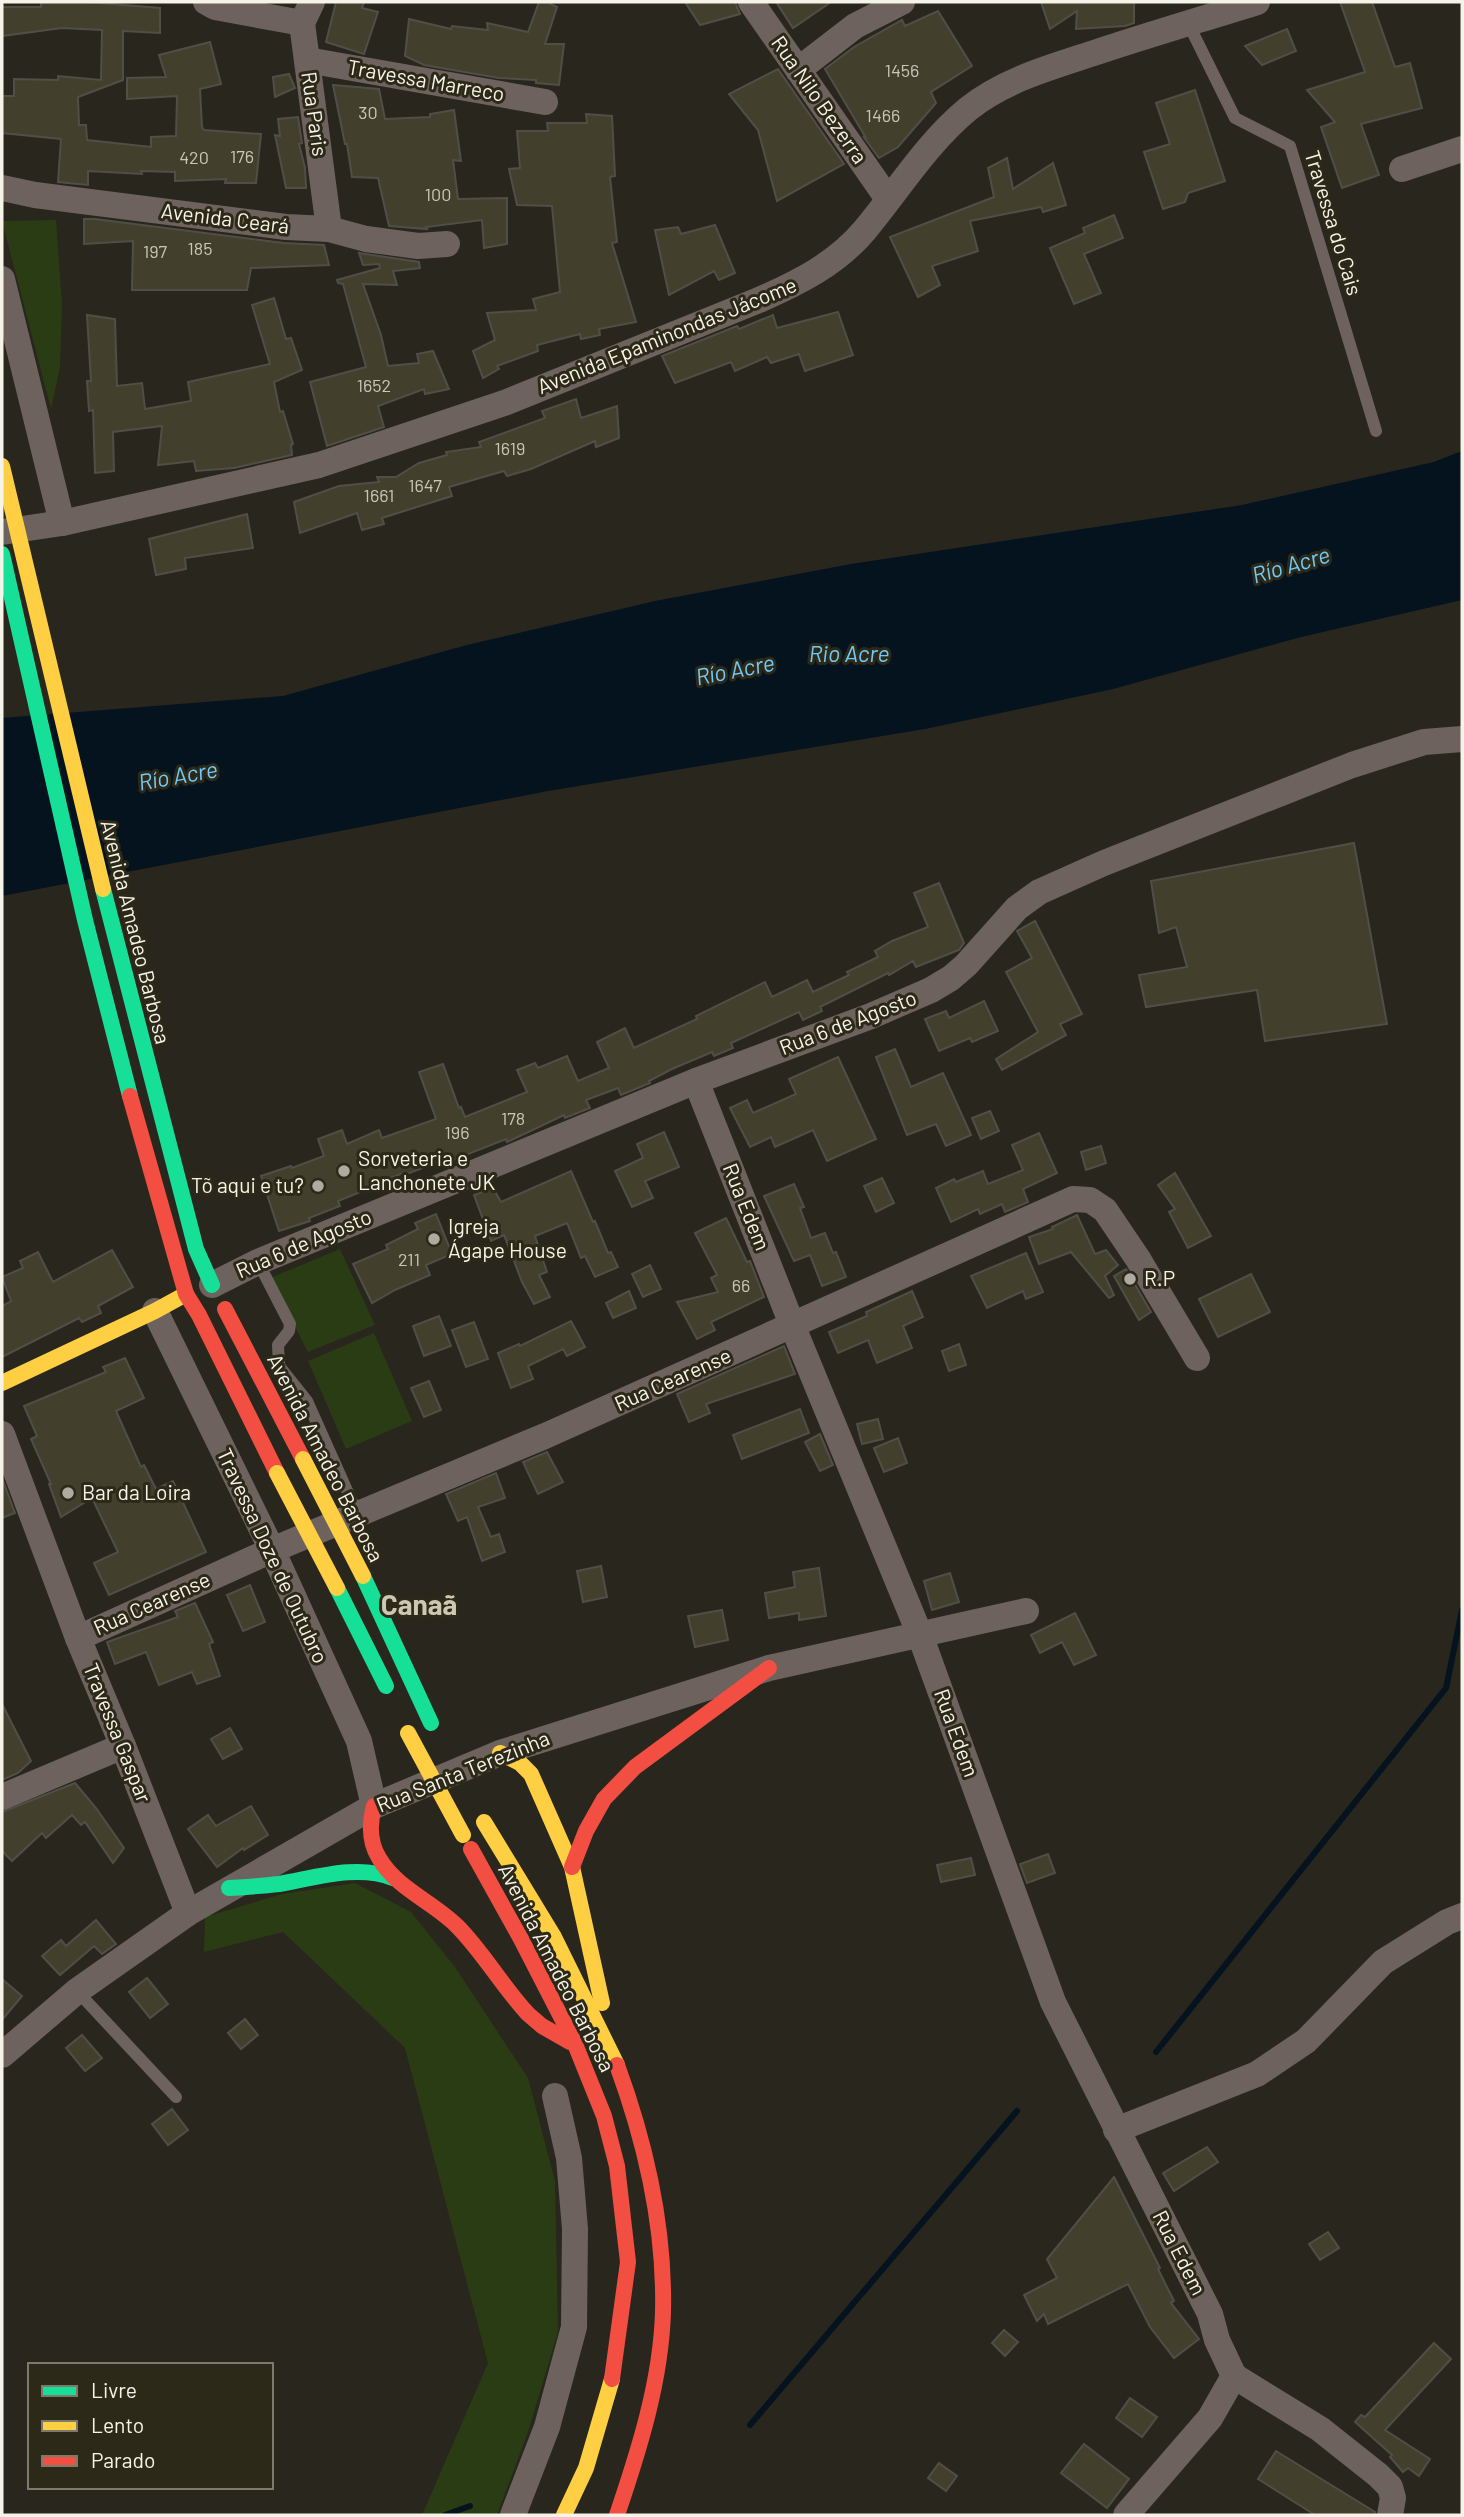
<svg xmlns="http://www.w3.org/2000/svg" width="1464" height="2517" font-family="Barlow,sans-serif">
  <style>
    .green { fill: #2a3c14 }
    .water { fill: #04131e }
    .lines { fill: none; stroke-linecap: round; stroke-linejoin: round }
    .stream { stroke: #04131e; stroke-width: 6 }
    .building { fill: #423f2d; stroke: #504f47; stroke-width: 2 }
    .lane { stroke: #6d625e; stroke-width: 12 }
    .street { stroke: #6d625e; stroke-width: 26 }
    .fast { stroke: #16e098; stroke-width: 16 }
    .slow { stroke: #ffcf43; stroke-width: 16 }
    .jam { stroke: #f24e42; stroke-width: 16 }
    .fast-bridge { stroke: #16e098; stroke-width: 16 }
    .slow-bridge { stroke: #ffcf43; stroke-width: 16 }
    .poi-dot { fill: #aeaca2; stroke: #2d2918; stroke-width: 2.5 }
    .labels { text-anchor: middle; stroke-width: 6; stroke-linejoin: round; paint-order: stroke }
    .number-label { font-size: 18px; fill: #c9c7ba }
    .street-label { font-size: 21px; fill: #f6f4e9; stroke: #2d2918 }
    .poi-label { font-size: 21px; fill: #f6f4e9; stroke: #2d2918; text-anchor: start }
    .water-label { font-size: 23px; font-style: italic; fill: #6fcafa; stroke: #2d2918 }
    .district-label { font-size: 28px; font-weight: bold; fill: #cbc7b1; stroke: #2d2918 }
  </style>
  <rect width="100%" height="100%" fill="#28261d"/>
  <!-- green -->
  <g class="green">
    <path d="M56,220L62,305L60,367L51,409L2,221Z"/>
    <path d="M340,1249L375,1325L308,1352L270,1278Z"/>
    <path d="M374,1333L412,1421L346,1449L308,1361Z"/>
    <path d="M355,1883L411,1912L455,1967L528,2078L555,2181L558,2332L528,2432L497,2515H422L488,2363L405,2048L283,1932L204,1952L205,1917L282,1894Z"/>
  </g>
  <!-- water -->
  <path class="water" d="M1462,451V600L1301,637L1113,689L925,729L548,791L2,896V718L283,696L467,645L655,601L851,564L1242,505L1434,462Z"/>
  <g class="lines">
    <!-- stream -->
    <g class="stream">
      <path d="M1156,2052L1446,1688L1462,1610"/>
      <path d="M750,2425L1017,2111"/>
      <path d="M445,2515L470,2506"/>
    </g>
  </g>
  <!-- building -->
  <g class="building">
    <path d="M41,2H88L160,8V33L123,31V80L78,97L79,125H86L87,140L151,147V137L176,136L177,96L127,99V78L166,77L159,55L210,42L221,84L200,89L202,127L204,130L261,134L256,183H225L226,179L175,181V172L141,171L142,174L88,171V185L58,182L61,139L2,133V96H14V79L58,80V76L101,80L102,30L62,28L2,36V7H41Z"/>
    <path d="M336,2H364L362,8L378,12L364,54L326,42Z"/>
    <path d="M539,2H547L557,7L545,44H564L559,85L536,83V80L499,78L424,65L405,56L409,19L451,29L452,26L488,30L487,23L528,32Z"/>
    <path d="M685,2H735L740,14L700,25Z"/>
    <path d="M776,2H831L793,28Z"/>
    <path d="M1041,2H1134V23L1125,26L1076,29L1077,11L1050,29Z"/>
    <path d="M1340,2H1372L1395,67L1410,63L1422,108L1361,124L1379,175L1342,188L1321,127L1335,122L1307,90L1365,72Z"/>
    <path d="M938,11L972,66L931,92L936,103L898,147L879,158L863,136L866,138L825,69L854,47L902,20L905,26Z"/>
    <path d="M1287,29L1296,51L1262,65L1245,46Z"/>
    <path d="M778,69L844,164L777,201L758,130L729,94Z"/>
    <path d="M289,74L295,88L275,97L273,77Z"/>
    <path d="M333,85L379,89L385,119L430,117V114L454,110L461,161L453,160L458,199L507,198V244L484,248L482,220L426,227L427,229L389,226L378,178L352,177L347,144H345Z"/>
    <path d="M1195,90L1225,181L1188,193L1185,202L1163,209L1144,152L1170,144L1156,103Z"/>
    <path d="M586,114L612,116L615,176L610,177L617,242L612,243L636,322L599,329L600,335L581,339L580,334L537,345L538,351L497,366L499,369L483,378L473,351L495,340L487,313L536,310L533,299L560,292L552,206L517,205L509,169L520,168L517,131H548L547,123H587Z"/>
    <path d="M298,117L302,143L299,144L305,168L306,188H286L275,135L280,136L278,119Z"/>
    <path d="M1007,158L1013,189L1053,163L1066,205L1043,212L1041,207L970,221L978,251L932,266L940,285L918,297L890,237L994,197L988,168Z"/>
    <path d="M1114,215L1123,238L1084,254L1101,293L1074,304L1050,248L1085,233L1083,228Z"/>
    <path d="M84,219H95L284,243L324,245L329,265L251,268L247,290H132L133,241L84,244Z"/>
    <path d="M715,225L735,273L719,280L714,271L669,295L655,230L678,227L681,234Z"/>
    <path d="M359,253L419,262L420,268L393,271L397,285L363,284L381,335L388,366L419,363L417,354L433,351L449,389L425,394L424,389L378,406L384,427L327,446L310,382L366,367L343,284L338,283L337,280L380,268L379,264L363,265Z"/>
    <path d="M274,298L286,339L291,338L302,370L274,382L280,412L283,411L293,444L291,445L292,455L234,468L196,471L194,461L158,465L162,426L113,432L114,471L95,473L93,410L89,411L87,381H91L87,315L115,319L117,386L142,383L145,409L191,401L188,382L270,364L252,305Z"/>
    <path d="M838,312L853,355L805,371L799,354L771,363L767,357L735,371L731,362L675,383L662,356L737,326L739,329L773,315L777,328Z"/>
    <path d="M576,399L581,418L617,406L619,438L596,447L595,441L531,469L507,476L504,471L449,487L452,496L382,518L384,524L362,530L357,513L300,533L294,502L339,486L379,482L377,477H396L419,463L447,455L446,452L481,447L479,442L545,418L542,411Z"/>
    <path d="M247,514L253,548L185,558L186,569L156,575L149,539Z"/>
    <path d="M1354,843L1387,1024L1265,1041L1257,990L1146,1007L1139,975L1187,967L1176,927L1159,933L1151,881Z"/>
    <path d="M939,883L964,943L959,950L916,967L913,961L889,975L888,973L820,1007L822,1011L803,1020L799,1012L731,1043L733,1048L714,1056L712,1052L672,1069L649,1081L650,1083L621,1095L618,1088L586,1100L590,1108L565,1118L564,1115L507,1142L506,1139L453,1160L452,1157L404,1175L403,1173L365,1188V1190L338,1201L340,1206L309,1218L310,1221L279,1231L261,1176L291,1166L292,1168L324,1156L318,1139L342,1130L347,1144L379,1130L382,1138L436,1119L419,1072L443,1064L459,1108L461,1107L465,1117L527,1092L517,1070L535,1063L538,1068L567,1056L578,1081L609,1068L597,1042L625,1028L634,1048L697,1019L696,1016L765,982L772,997L807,980L813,992L849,975L847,972L878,957L875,951L892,941L928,927L914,893Z"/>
    <path d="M1035,921L1082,1014L1060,1024L1066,1035L1002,1070L996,1059L1038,1032L1006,972L1032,958L1017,931Z"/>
    <path d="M984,1001L998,1031L972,1042L970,1038L939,1051L925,1019L946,1011L949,1018Z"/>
    <path d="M895,1049L911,1087L943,1073L971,1135L946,1146L936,1124L907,1135L876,1057Z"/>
    <path d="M838,1057L876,1139L827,1161L813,1130L775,1147L771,1137L750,1147L730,1108L747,1100L753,1113L796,1094L789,1079Z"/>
    <path d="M990,1111L999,1131L981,1139L972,1118Z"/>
    <path d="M664,1132L679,1167L645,1181L653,1198L632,1207L615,1171L643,1158L637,1144Z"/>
    <path d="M1039,1133L1057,1173L1023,1189L1028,1202L1005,1212L1002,1204L980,1214L978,1209L951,1222L936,1188L954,1179L956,1182L983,1171L988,1184L1023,1170L1012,1145Z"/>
    <path d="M1101,1146L1106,1163L1086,1170L1081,1152Z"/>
    <path d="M571,1171L593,1222L595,1221L608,1253L611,1252L618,1267L595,1277L585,1256L581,1258L567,1223L535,1236L547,1272L539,1275L550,1297L534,1304L522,1282L504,1235L491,1241L474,1195L493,1188L501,1202Z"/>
    <path d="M1175,1173L1211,1236L1188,1248L1169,1212L1175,1209L1158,1185Z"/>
    <path d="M882,1178L894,1203L876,1212L864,1186Z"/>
    <path d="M794,1184L804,1207L800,1208L811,1238L825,1233L833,1253L836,1252L846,1277L822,1286L810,1255L794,1261L764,1196Z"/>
    <path d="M436,1214L452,1254L426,1265L430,1275L395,1290L372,1303L353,1264L388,1249L386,1245L418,1229L415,1223Z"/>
    <path d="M1077,1215L1095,1254L1106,1250L1118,1265L1105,1276L1114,1295L1109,1298L1071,1252L1039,1264L1029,1237L1053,1229L1052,1227Z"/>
    <path d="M726,1218L747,1262L750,1261L764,1297L711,1322L715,1330L697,1339L677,1302L718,1292L711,1278L717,1275L695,1233Z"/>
    <path d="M112,1250L133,1287L98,1306L101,1313L82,1322L79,1318L2,1357V1306L11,1301L2,1277L23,1268L20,1261L38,1252L53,1282Z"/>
    <path d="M1026,1253L1043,1292L1026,1299L1023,1291L987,1308L971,1276Z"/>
    <path d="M650,1265L661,1289L643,1297L632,1274Z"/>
    <path d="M1126,1269L1151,1312L1139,1320L1114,1276Z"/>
    <path d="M1251,1274L1270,1312L1218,1337L1199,1299Z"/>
    <path d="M629,1291L636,1308L613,1318L606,1303Z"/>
    <path d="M912,1291L923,1317L903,1326L912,1348L877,1363L868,1340L838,1353L829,1332L867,1316L866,1312Z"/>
    <path d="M439,1316L451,1346L424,1356L413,1326Z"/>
    <path d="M571,1321L585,1347L567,1356L563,1349L528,1366L533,1379L511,1388L498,1353L519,1344L520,1346Z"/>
    <path d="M474,1322L488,1359L466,1367L452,1330Z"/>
    <path d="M959,1344L966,1365L949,1371L942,1351Z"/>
    <path d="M784,1346L795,1374L706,1404L710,1413L689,1422L677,1394Z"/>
    <path d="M125,1358L144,1398L116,1411L141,1467L144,1465L156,1489L173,1481L206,1552L109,1595L94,1563L118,1552L92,1498L61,1517L49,1484H51L31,1439L37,1436L24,1406L106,1372L103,1367Z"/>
    <path d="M429,1381L441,1410L424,1417L411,1388Z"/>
    <path d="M800,1409L809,1433L742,1459L733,1435Z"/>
    <path d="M878,1419L883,1439L862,1444L857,1424Z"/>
    <path d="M820,1434L833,1465L820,1471L805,1442Z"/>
    <path d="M898,1438L907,1463L884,1472L874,1448Z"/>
    <path d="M547,1452L563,1482L538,1494L523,1462Z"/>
    <path d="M496,1473L505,1498L478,1507L491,1537L499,1534L505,1552L482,1561L467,1517L458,1521L446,1494Z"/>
    <path d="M2,1478L15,1513L2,1518Z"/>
    <path d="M601,1566L607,1597L583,1602L577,1571Z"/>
    <path d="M819,1568L826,1616L799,1620V1613L769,1618L765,1593L795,1587L793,1572Z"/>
    <path d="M950,1573L959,1602L932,1610L924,1581Z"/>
    <path d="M250,1585L265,1622L243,1631L227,1595Z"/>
    <path d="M195,1603L213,1642L209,1644L220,1676L197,1684L192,1672L159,1685L146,1652L115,1664L107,1642L178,1617L175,1611Z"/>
    <path d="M722,1610L728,1640L695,1647L688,1616Z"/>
    <path d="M1075,1613L1096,1655L1074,1665L1062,1642L1040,1653L1031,1635Z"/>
    <path d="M2,1704L31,1761L18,1773L2,1780Z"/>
    <path d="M230,1728L242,1749L223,1759L211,1739Z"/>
    <path d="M75,1783L96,1808L124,1848L113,1863L85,1822L81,1825L72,1815L46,1838L42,1833L12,1861L2,1851V1812Z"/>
    <path d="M251,1806L268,1835L244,1850L243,1848L217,1867L188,1829L208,1815L216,1826Z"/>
    <path d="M1048,1854L1055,1873L1027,1883L1020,1864Z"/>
    <path d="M971,1858L975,1875L941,1882L937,1865Z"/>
    <path d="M96,1920L116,1944L102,1954L94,1946L60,1975L42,1956L61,1940L66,1946Z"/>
    <path d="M147,1978L168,2004L150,2018L129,1992Z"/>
    <path d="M2,1979L22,1996L2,2020Z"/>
    <path d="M245,2019L258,2035L241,2049L228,2033Z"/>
    <path d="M82,2035L102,2058L85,2071L66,2048Z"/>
    <path d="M172,2109L188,2130L168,2145L152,2124Z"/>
    <path d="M1207,2147L1218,2162L1174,2191L1163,2173Z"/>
    <path d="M1114,2177L1160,2268L1158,2269L1174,2301L1171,2303L1199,2339L1174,2358L1150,2327L1128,2284L1048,2324L1044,2314L1037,2321L1024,2295L1057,2278L1047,2259Z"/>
    <path d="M1328,2232L1339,2248L1320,2260L1309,2244Z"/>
    <path d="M1004,2330L1018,2342L1005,2356L992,2343Z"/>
    <path d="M1434,2343L1451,2359L1385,2430L1430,2459L1419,2476L1408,2468L1403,2472L1390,2457L1392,2455L1355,2422L1361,2415L1365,2417Z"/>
    <path d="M1130,2398L1157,2417L1142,2437L1116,2418Z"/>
    <path d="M1084,2444L1129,2479L1107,2508L1061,2473Z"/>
    <path d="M1276,2451L1375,2512V2515H1315L1258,2479Z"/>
    <path d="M939,2463L957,2476L946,2491L928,2478Z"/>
  </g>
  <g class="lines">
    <!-- lane -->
    <g class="lane">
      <path d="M1188,23L1235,118L1290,146L1376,431"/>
      <path d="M258,1262L290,1324L289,1331L278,1345L279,1366L307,1401L357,1513"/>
      <path d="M77,1991L176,2097"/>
    </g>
    <!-- street -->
    <g class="street">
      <path d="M206,2L215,7L302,23"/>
      <path d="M312,2L302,23L329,229"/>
      <path d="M751,2L888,199"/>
      <path d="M307,60L545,102"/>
      <path d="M798,70L855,26L902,2"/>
      <path d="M1402,169L1462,149"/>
      <path d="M2,188L35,195L286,227L329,229L366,239L418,246L447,244"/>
      <path d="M2,279L62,523"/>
      <path d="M2,532L62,523L319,465L507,402L759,300C798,283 836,264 864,231C899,189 926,144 968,109C1004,80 1051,67 1094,53C1148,35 1203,19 1257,2"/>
      <path d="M696,1081L793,1327L920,1635L1053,2002L1210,2314L1217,2340L1234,2376"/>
      <path d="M212,1285L258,1262L696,1081L871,1016L931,990L951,978L966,965L1017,908L1039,892L1104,863L1352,765L1424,742L1462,739"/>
      <path d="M155,1311L272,1550L359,1741L374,1806"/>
      <path d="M2,1434L78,1638L123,1746L188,1913"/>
      <path d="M78,1638L272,1550L545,1436L1073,1199L1090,1200L1105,1210L1138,1259L1197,1358"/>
      <path d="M2,1797L123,1746"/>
      <path d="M2,2055L77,1991L188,1913L374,1806L500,1753L769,1668L1026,1611"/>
      <path d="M1116,2130L1257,2074L1306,2041L1383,1962L1447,1922L1462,1916"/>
      <path d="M1234,2376L1320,2429L1378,2475L1390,2487L1393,2498L1390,2515"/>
      <path d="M513,2515L547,2427L574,2327L575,2229L569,2158L555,2096"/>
      <path d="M1126,2515L1210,2418L1234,2376"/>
    </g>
    <!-- fast -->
    <g class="fast">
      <path d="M2,554L85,920L130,1096"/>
      <path d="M363,1576L431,1723"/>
      <path d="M337,1588L386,1686"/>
      <path d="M229,1888C246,1887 262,1886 279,1884C315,1878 357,1864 393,1878"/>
    </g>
    <!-- slow -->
    <g class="slow">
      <path d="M2,1383L155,1311L186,1294"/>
      <path d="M500,1753L520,1763L531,1774L572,1867L602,2003"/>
      <path d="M484,1822L554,1937L617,2065"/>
      <path d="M564,2515L586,2468L612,2379"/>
    </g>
    <!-- jam -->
    <g class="jam">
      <path d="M130,1096L186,1294L199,1315L277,1473"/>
      <path d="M225,1309L303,1459"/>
      <path d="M374,1806C369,1825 369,1842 379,1858C396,1888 433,1902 457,1926C483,1952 502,1986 528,2014L542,2026L570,2042"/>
      <path d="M471,1849L521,1939L575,2044L604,2116L617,2166L628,2262L612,2379"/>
      <path d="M572,1867L586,1831L604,1799L635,1767L769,1668"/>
      <path d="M617,2065C646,2144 665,2227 663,2312C661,2381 639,2450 617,2515"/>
    </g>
    <!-- fast-bridge -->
    <path class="fast-bridge" d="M103,889L196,1249L212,1285"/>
    <!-- slow-bridge -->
    <g class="slow-bridge">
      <path d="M2,466L103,889"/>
      <path d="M303,1459L363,1576"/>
      <path d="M277,1473L337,1588"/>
      <path d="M408,1733L463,1835"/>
    </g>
  </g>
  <!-- markers -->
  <g class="poi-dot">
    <circle cx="344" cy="1171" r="7"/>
    <circle cx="318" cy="1186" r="7"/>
    <circle cx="434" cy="1239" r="7"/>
    <circle cx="1130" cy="1279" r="7"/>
    <circle cx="68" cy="1493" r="7"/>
  </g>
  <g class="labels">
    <!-- number labels -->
    <g class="number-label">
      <text x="902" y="77">1456</text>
      <text x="368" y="119">30</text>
      <text x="883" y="122">1466</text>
      <text x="242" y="163">176</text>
      <text x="194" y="164">420</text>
      <text x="438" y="201">100</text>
      <text x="200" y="255">185</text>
      <text x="155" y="258">197</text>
      <text x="374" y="392">1652</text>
      <text x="510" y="455">1619</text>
      <text x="425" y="492">1647</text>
      <text x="379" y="502">1661</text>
      <text x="513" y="1125">178</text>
      <text x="457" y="1139">196</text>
      <text x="409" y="1266">211</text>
      <text x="741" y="1292">66</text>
    </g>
    <!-- street labels -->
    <g class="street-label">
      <text transform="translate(426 81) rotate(10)" y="7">Travessa Marreco</text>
      <text transform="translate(819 100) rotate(55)" y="7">Rua Nilo Bezerra</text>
      <text transform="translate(314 114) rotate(82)" y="7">Rua Paris</text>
      <text transform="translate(225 219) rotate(7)" y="7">Avenida Ceará</text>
      <text transform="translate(1333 223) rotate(73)" y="7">Travessa do Cais</text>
      <text transform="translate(667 336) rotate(-22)" y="7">Avenida Epaminondas Jácome</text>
      <text transform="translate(135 932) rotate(76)" y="7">Avenida Amadeo Barbosa</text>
      <text transform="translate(848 1023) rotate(-21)" y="7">Rua 6 de Agosto</text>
      <text transform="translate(746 1207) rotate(68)" y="7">Rua Edem</text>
      <text transform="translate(304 1244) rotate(-23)" y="7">Rua 6 de Agosto</text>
      <text transform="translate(673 1380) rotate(-24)" y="7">Rua Cearense</text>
      <text transform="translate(325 1458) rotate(63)" y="7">Avenida Amadeo Barbosa</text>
      <text transform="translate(272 1556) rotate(65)" y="7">Travessa Doze de Outubro</text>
      <text transform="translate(152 1604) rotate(-24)" y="7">Rua Cearense</text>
      <text transform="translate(117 1733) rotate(68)" y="7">Travessa Gaspar</text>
      <text transform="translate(956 1733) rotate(70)" y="7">Rua Edem</text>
      <text transform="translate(463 1772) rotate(-22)" y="7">Rua Santa Terezinha</text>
      <text transform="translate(556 1968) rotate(63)" y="7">Avenida Amadeo Barbosa</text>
      <text transform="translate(1179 2253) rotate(63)" y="7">Rua Edem</text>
    </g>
    <!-- poi labels -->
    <g class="poi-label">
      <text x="358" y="1166">Sorveteria e<tspan x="358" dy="24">Lanchonete JK</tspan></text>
      <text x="304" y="1193" text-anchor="end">Tõ aqui e tu?</text>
      <text x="448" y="1234">Igreja<tspan x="448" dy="24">Ágape House</tspan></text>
      <text x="1144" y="1286">R.P</text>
      <text x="82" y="1500">Bar da Loira</text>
    </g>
    <!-- water labels -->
    <g class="water-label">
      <text transform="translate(1291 565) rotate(-16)" y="8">Río Acre</text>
      <text x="849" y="662">Rio Acre</text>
      <text transform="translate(735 670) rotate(-11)" y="8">Río Acre</text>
      <text transform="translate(178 776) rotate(-10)" y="8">Río Acre</text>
    </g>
    <!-- district labels -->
    <g class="district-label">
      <text x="419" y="1615">Canaã</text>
    </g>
  </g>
  <!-- border -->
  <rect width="1464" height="2517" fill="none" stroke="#f6f4e9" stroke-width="7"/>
  <!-- legend -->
  <rect x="28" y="2363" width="245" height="126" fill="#2d2918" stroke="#7d7a6c" stroke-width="2"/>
  <rect x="42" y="2386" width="35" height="10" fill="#16e098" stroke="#7d7a6c" stroke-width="2"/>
  <text x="91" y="2398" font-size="21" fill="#f6f4e9">Livre</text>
  <rect x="42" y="2421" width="35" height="10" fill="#ffcf43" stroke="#7d7a6c" stroke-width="2"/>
  <text x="91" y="2433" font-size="21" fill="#f6f4e9">Lento</text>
  <rect x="42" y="2456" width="35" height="10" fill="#f24e42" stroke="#7d7a6c" stroke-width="2"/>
  <text x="91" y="2468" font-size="21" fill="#f6f4e9">Parado</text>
</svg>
